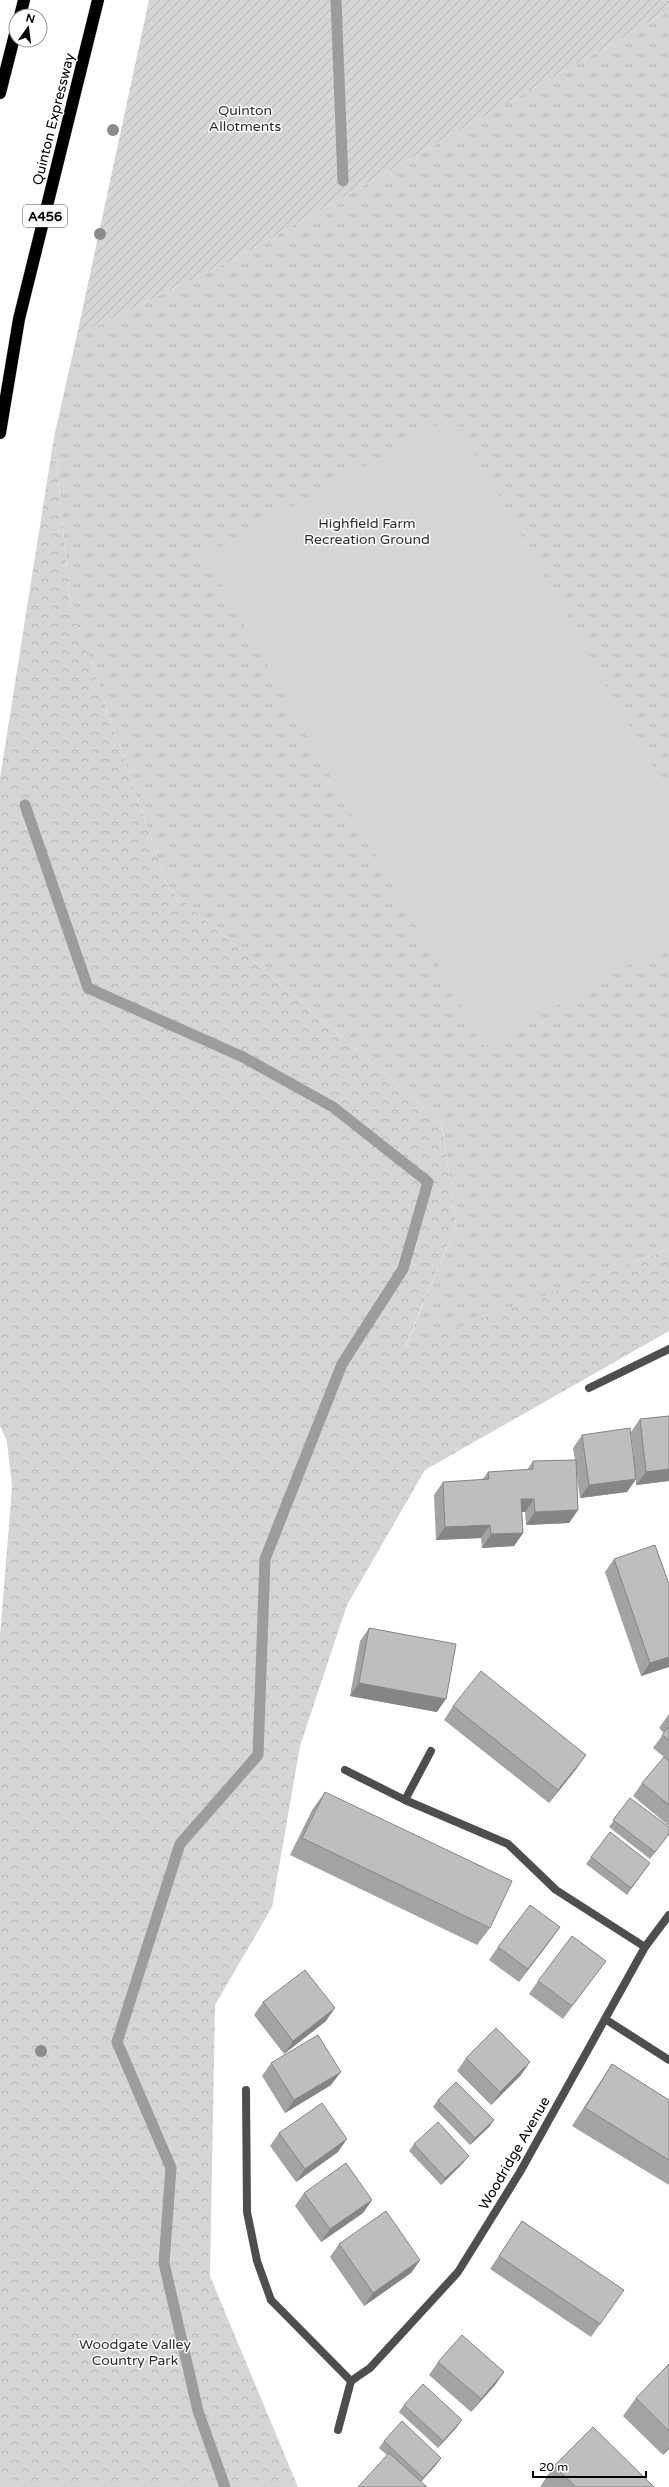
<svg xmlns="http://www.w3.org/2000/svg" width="669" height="2487" font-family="'Varela Round',sans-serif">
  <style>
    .grass { fill: url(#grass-tufts) }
    .forest { fill: url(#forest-crowns) }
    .garden { fill: url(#garden-furrows) }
    .pitch { fill: #d5d5d5 }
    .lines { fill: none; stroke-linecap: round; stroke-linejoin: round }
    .stream { stroke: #9c9c9c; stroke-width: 11 }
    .highway-casing { stroke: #dbdbdb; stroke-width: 13 }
    .lane { stroke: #4e4e4e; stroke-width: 8 }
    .street { stroke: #4e4e4e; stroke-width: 8 }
    .highway { stroke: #000; stroke-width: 12 }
    .tree { fill: #8b8b8b }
    .wall { fill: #a3a3a3 }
    .shaded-wall { fill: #858585 }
    .building { fill: #bebebe; stroke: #858585 }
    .labels { text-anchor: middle; stroke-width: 3; stroke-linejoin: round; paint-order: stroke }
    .shield { fill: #fff; stroke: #4c4c4c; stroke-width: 1 }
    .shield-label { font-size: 13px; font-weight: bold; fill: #000 }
    .park-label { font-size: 14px; fill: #2c2c2c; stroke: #fff }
    .street-label { font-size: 14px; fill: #000; stroke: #fff }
  </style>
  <defs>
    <pattern id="grass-tufts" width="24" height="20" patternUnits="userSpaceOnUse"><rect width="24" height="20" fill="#d5d5d5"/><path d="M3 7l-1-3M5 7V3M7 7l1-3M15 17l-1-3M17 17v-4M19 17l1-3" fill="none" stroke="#b5b5b5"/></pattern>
    <pattern id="forest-crowns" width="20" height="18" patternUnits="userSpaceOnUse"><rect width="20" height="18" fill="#d5d5d5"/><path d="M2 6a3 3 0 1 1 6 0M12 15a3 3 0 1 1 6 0" fill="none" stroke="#b5b5b5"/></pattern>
    <pattern id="garden-furrows" width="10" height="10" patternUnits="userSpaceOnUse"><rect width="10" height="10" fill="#d5d5d5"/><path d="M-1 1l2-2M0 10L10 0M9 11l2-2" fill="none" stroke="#b5b5b5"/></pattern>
  </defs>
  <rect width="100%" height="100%" fill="#fff"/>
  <!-- grass -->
  <path class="grass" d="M669,11V1249L405,1348L456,1225L442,1123L168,888L70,600L54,437L77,335L233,260Z"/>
  <!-- forest -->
  <path class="forest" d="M54,437L70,600L168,888L442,1123L456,1225L405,1347L669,1249V1331L425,1470L347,1605L300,1746L272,1907L215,2005L210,2276L298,2487H0V1636L12,1487L7,1441L0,1426V778Z"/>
  <!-- garden -->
  <path class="garden" d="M149,0H669V11L233,260L77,335Z"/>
  <!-- pitch -->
  <path class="pitch" d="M453,416L669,794V942L485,1047L205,556Z"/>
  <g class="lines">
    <!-- stream -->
    <g class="stream">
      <path d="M336,0L343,181"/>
      <path d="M25,805L88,988L243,1057L333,1107L428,1182L403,1269L342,1364L265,1559L258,1755L180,1844L117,2042L171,2168L164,2263L198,2411L225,2487"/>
    </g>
    <!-- highway casing -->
    <g class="highway-casing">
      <g id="highway">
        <path d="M20,16L24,0"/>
        <path d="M0,93L16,30"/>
        <path d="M0,433L19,319L98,0"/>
      </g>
    </g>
    <!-- lane -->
    <g class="lane">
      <path d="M605,2019L669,2060"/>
      <path d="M246,2090L247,2212L257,2261L271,2300"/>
    </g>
    <!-- street -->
    <g class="street">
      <path d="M589,1388L669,1349"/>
      <path d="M345,1770L405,1800L508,1844L556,1890L645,1947"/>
      <path d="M405,1800L431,1751"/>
      <path d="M271,2300L351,2381L370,2368L458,2272L520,2172L645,1947L669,1915"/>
      <path d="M338,2430L351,2381"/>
    </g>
    <!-- highway -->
    <use href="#highway" class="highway"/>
  </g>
  <!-- trees -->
  <g class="tree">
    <circle cx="113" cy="130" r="6"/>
    <circle cx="100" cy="234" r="6"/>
    <circle cx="41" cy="2051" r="6"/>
  </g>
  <!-- wall -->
  <g class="wall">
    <path d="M669,1416V1481L636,1485V1479L627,1492L580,1498L577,1477L578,1510L569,1523L526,1525L525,1512H522L523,1533L514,1546L482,1548L481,1538L436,1540L434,1495L443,1482L482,1480L488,1472L527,1470L533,1461L575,1460L573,1448L582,1435L634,1458L631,1432L640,1419Z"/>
    <path d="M614,1559L669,1667L641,1676L605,1572Z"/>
    <path d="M369,1628L437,1712L350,1696L360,1641Z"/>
    <path d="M453,1706L577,1768L549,1803L444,1720Z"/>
    <path d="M669,1714V1761L653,1748L664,1733L659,1728Z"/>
    <path d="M669,1761V1826L633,1796L642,1783Z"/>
    <path d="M325,1792L490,1928L477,1945L290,1855L312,1810Z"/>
    <path d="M630,1798L669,1834L650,1859L609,1827Z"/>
    <path d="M591,1857L650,1863L627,1895L586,1864Z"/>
    <path d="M560,1927L519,1982L489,1960L498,1947Z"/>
    <path d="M596,1974L563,2019L529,1994L538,1981Z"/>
    <path d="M263,2002L326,2021L284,2054L254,2015Z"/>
    <path d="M466,2058L521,2075L491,2105L457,2071Z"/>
    <path d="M271,2063L331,2085L285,2113L262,2076Z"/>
    <path d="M612,2064L669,2100V2185L572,2126L600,2082Z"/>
    <path d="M438,2100L494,2120L489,2127L470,2145L433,2107Z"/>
    <path d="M279,2133L338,2152L296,2182L270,2146Z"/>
    <path d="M414,2144L464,2162L441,2185L409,2151Z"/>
    <path d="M304,2193L372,2200L363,2213L321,2242L295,2206Z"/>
    <path d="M522,2221L624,2290L591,2337L490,2269Z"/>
    <path d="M339,2244L420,2260L411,2273L364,2306L330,2257Z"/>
    <path d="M438,2362L504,2372L495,2385L471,2412L429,2375Z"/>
    <path d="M669,2364V2449L663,2455L623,2416L636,2398Z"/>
    <path d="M404,2405L457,2427L438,2448L399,2412Z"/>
    <path d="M384,2441L441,2458L436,2465L421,2482L387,2455L379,2448Z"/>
    <path d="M554,2466L654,2487H540Z"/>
  </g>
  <!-- shaded-wall -->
  <g class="shaded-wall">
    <path d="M669,1469V1481L636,1485L646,1472Z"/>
    <path d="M636,1479L627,1492L580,1498L589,1485Z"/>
    <path d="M521,1499H534L525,1512H512Z"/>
    <path d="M578,1510L569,1523L526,1525L535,1512Z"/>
    <path d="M490,1525L481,1538L436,1540L445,1527Z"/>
    <path d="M523,1533L514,1546L482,1548L491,1534Z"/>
    <path d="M669,1657V1667L641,1676L650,1663Z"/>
    <path d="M359,1683L446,1699L437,1712L350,1696Z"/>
    <path d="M586,1755L577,1768L549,1803L558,1790Z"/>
    <path d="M560,1927L551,1940L519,1982L528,1969Z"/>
    <path d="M335,2008L326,2021L284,2054L293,2041Z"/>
    <path d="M530,2062L521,2075L491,2105L500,2092Z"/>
    <path d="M341,2072L331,2085L285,2113L294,2100Z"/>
    <path d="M494,2120L489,2127L470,2145L475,2138Z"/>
    <path d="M347,2139L338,2152L296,2182L305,2169Z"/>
    <path d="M469,2156L464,2162L441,2185L445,2178Z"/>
    <path d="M372,2200L363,2213L321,2242L330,2229Z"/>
    <path d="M420,2260L411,2273L364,2306L373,2293Z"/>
    <path d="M504,2372L495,2385L471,2412L481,2399Z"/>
    <path d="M462,2420L457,2427L438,2448L443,2441Z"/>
    <path d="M669,2447V2449L663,2455Z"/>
    <path d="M441,2458L436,2465L418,2484L423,2478Z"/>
  </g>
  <!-- building -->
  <g class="building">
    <path d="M669,1416V1469L646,1472L640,1419Z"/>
    <path d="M630,1428L636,1479L589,1485L582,1435Z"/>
    <path d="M576,1460L578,1510L535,1512L534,1499H521L523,1533L491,1534L490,1525L445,1527L443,1482L489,1479L488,1472L533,1469V1461Z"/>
    <path d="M655,1545L669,1584V1657L650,1663L614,1559Z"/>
    <path d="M369,1628L456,1644L446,1699L359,1683Z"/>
    <path d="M481,1671L586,1755L558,1790L453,1706Z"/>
    <path d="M669,1727V1740L662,1735Z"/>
    <path d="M664,1757L669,1761V1805L642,1783Z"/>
    <path d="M325,1792L512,1881L490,1928L302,1838Z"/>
    <path d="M630,1798L669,1827V1834L655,1852L613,1820Z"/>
    <path d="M610,1832L650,1863L631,1888L591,1857Z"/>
    <path d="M530,1905L560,1927L528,1969L498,1947Z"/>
    <path d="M572,1936L606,1961L572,2006L538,1981Z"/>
    <path d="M305,1970L335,2008L293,2041L263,2002Z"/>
    <path d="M496,2028L530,2062L500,2092L466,2058Z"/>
    <path d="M318,2035L341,2072L294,2100L271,2063Z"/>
    <path d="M612,2064L669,2100V2160L585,2108Z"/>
    <path d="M456,2082L494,2120L475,2138L438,2100Z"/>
    <path d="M322,2103L347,2139L305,2169L279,2133Z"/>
    <path d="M438,2122L469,2156L445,2178L414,2144Z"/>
    <path d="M346,2163L372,2200L330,2229L304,2193Z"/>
    <path d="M386,2211L420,2260L373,2293L339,2244Z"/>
    <path d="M522,2221L624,2290L600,2324L499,2256Z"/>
    <path d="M462,2335L504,2372L481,2399L438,2362Z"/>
    <path d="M669,2364V2431L636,2398Z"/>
    <path d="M423,2384L462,2420L443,2441L404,2405Z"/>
    <path d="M402,2421L441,2458L423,2478L384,2441Z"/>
    <path d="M593,2427L654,2487H576L554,2466Z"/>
    <path d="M389,2453L427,2487H358Z"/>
  </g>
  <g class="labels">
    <!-- shield labels -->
    <rect class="shield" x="23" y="205" width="44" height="22" rx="3"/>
    <g class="shield-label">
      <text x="45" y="221">A456</text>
    </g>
    <!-- park labels -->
    <g class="park-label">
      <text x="245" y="115">Quinton<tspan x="245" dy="16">Allotments</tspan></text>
      <text x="367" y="528">Highfield Farm<tspan x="367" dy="16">Recreation Ground</tspan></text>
      <text x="135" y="2349">Woodgate Valley<tspan x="135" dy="16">Country Park</tspan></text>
    </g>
    <!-- street labels -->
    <g class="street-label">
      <text transform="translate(53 119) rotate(-76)" y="5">Quinton Expressway</text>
      <text transform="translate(514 2153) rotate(-60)" y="5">Woodridge Avenue</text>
    </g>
  </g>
  <!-- north arrow -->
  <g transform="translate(28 28) rotate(14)"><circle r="19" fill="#ffffff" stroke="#999999"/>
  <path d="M0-3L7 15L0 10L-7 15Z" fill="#000000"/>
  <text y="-6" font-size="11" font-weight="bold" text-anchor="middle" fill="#000000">N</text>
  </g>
  <!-- scale -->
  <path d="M533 2471v6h113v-6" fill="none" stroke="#000000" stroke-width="2"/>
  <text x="539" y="2471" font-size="12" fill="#000000" stroke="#ffffff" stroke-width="3" paint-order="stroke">20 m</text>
</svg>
